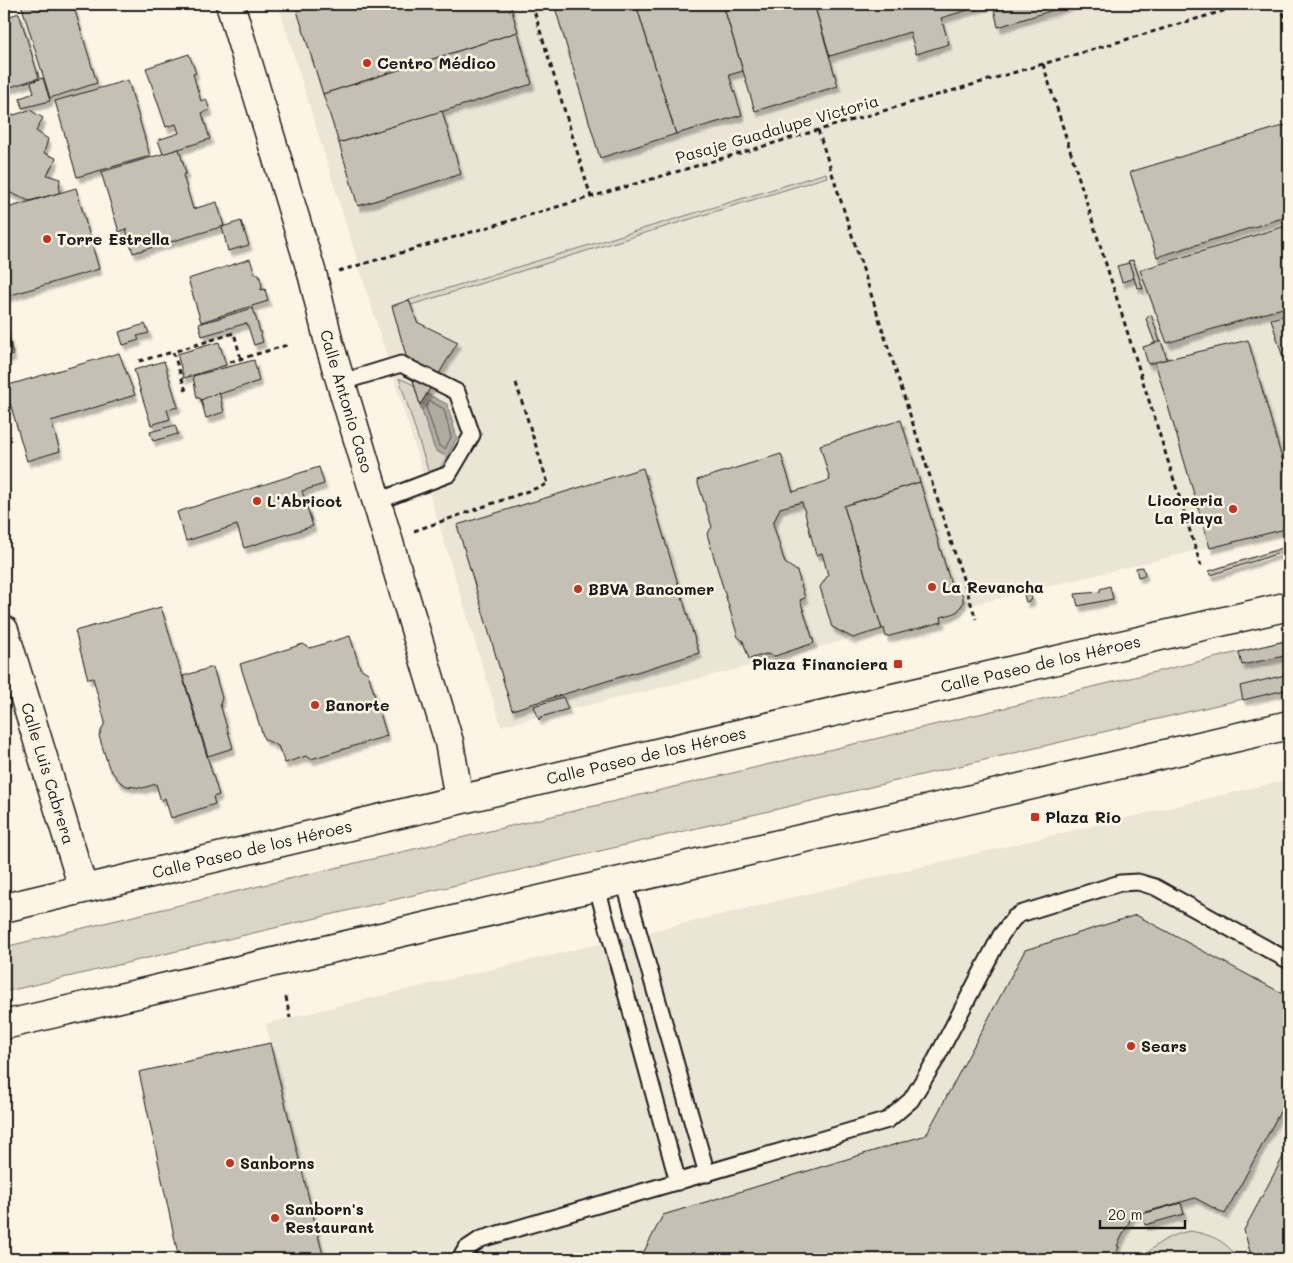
<svg xmlns="http://www.w3.org/2000/svg" width="1293" height="1263" font-family="Mali,sans-serif">
  <style>
    .built { fill: #ebe5d6 }
    .green { fill: #dbd5c8; stroke: #7c7872 }
    .water { fill: #b0aba1; stroke: #75726c }
    .lines { fill: none; stroke-linecap: round; stroke-linejoin: round }
    .shore { stroke: #575551; stroke-width: 1 }
    .building { fill: #c4c0b3; stroke: #1c1c1c; filter: url(#shadow) }
    .lane-casing { stroke: #1c1c1c; stroke-width: 19 }
    .street-casing { stroke: #1c1c1c; stroke-width: 31 }
    .secondary-casing { stroke: #1c1c1c; stroke-width: 31 }
    .primary-casing { stroke: #1c1c1c; stroke-width: 31 }
    .path { stroke: #1c1c1c; stroke-width: 3; stroke-dasharray: 5 4; stroke-linecap: butt }
    .lane { stroke: #fcf5e5; stroke-width: 15 }
    .street { stroke: #fcf5e5; stroke-width: 28 }
    .secondary { stroke: #fcf5e5; stroke-width: 28 }
    .primary { stroke: #fcf5e5; stroke-width: 28 }
    .poi-dot { fill: #c8321e; stroke: #fcf5e5; stroke-width: 2 }
    .labels { text-anchor: middle; stroke-width: 5; stroke-linejoin: round; paint-order: stroke }
    .poi-label { font-size: 16px; font-weight: bold; fill: #1c1c1c; stroke: #fcf5e5; text-anchor: start }
    .street-label { font-size: 16px; fill: #1c1c1c; stroke: #fcf5e5 }
  </style>
  <defs>
    <filter id="shadow"><feDropShadow dx="3" dy="5.5" stdDeviation="1" flood-color="#0004"/></filter>
  </defs>
  <rect width="100%" height="100%" fill="#fcf5e5"/>
  <filter id="ink" filterUnits="userSpaceOnUse"><feTurbulence type="fractalNoise" baseFrequency=".02" numOctaves="2"/><feDisplacementMap in="SourceGraphic" scale="10" xChannelSelector="R" yChannelSelector="G"/><feConvolveMatrix kernelMatrix="1 2 1 2 8 2 1 2 1" color-interpolation-filters="sRGB"/></filter>
  <g filter="url(#ink)">
    <!-- built -->
    <g class="built">
      <path d="M278,4H1289V528L980,603L751,666L501,726Z"/>
      <path d="M1289,779V1259H179L139,1072L270,1043L266,1024L313,1012Z"/>
    </g>
    <!-- green -->
    <g class="green">
      <path d="M826,173L827,177L411,305L409,300Z"/>
      <path d="M399,378L414,385L435,450L447,457L440,468L429,473Z"/>
      <path d="M1289,640V688L4,992V947Z"/>
      <path d="M1189,1231C1210,1234 1227,1241 1238,1259H1142C1156,1243 1168,1236 1189,1231Z"/>
    </g>
    <!-- water -->
    <path class="water" d="M427,394L447,404L457,438L447,457L435,450L420,405Z"/>
    <g class="lines">
      <!-- shore -->
      <path class="shore" d="M430,401L444,409L451,437L445,449L439,446L426,407Z"/>
    </g>
    <!-- building -->
    <g class="building">
      <path d="M21,4H73L97,83L50,98Z"/>
      <path d="M295,4H510L518,32L323,94Z"/>
      <path d="M554,4H636L676,134L600,158Z"/>
      <path d="M636,4H723L743,71L729,75L742,115L676,134Z"/>
      <path d="M723,4H814L838,86L755,111Z"/>
      <path d="M814,4H988L941,18L949,44L916,54L910,32L830,56Z"/>
      <path d="M993,4H1073L998,27Z"/>
      <path d="M19,13L39,78L4,89V18Z"/>
      <path d="M518,32L532,84L339,143L323,94Z"/>
      <path d="M189,54L196,73L193,74L201,101L206,99L210,110L202,113L210,139L163,154L158,140L179,133L176,124L166,127L146,68Z"/>
      <path d="M43,78L50,101L22,108L20,98L34,93L31,82Z"/>
      <path d="M128,80L150,156L77,177L55,101Z"/>
      <path d="M30,110L43,118L36,131L48,139L44,153L56,158L47,175L60,179L59,193L29,201L4,190V118Z"/>
      <path d="M442,111L461,174L358,206L339,143Z"/>
      <path d="M1289,124V216L1157,257L1130,172Z"/>
      <path d="M179,149L186,173L183,175L193,209L217,202L224,226L133,253L126,229L119,232L101,172Z"/>
      <path d="M76,188L99,269L4,297V209Z"/>
      <path d="M241,221L249,245L228,251L222,227Z"/>
      <path d="M1289,225V306L1167,343L1140,270Z"/>
      <path d="M250,259L255,274H259L262,286L261,290L265,289L268,301L201,322L188,279Z"/>
      <path d="M1133,260L1143,289L1137,287L1128,261Z"/>
      <path d="M1129,263L1134,278L1122,282L1117,266Z"/>
      <path d="M409,300L417,322L458,342L420,405L392,306Z"/>
      <path d="M253,308L263,342L254,345L247,323L202,336L199,324Z"/>
      <path d="M1151,314L1160,342L1155,343L1146,319Z"/>
      <path d="M1289,314V377L1271,319Z"/>
      <path d="M4,320L13,355L4,358Z"/>
      <path d="M145,324L149,333L137,336L139,340L123,345L119,332Z"/>
      <path d="M1248,340L1289,483V528L1210,548L1155,362Z"/>
      <path d="M1161,341L1167,359L1148,364L1143,347Z"/>
      <path d="M219,342L226,365L184,378L177,354Z"/>
      <path d="M119,353L135,395L51,421L60,451L27,461L5,386Z"/>
      <path d="M254,360L259,381L201,400L200,398H197L193,376Z"/>
      <path d="M164,361L178,407L167,410L170,419L151,425L134,370Z"/>
      <path d="M219,392L224,412L206,418L201,400Z"/>
      <path d="M901,420L920,482L844,506L882,629L853,638L832,627L820,587L828,575L822,553L816,555L802,502L780,508L773,524L785,563L797,571L805,598L800,600L814,643L775,656L766,654L749,659L743,641L738,637L707,534L712,527L697,480L781,454L793,492L830,480L820,445Z"/>
      <path d="M175,425L178,434L153,441L150,432Z"/>
      <path d="M319,467L324,484L302,491L313,526L244,548L237,525L186,541L177,512Z"/>
      <path d="M643,468L699,653L512,710L457,525Z"/>
      <path d="M920,482L950,581L963,595V603L958,611L952,614L941,617L942,622L886,637L884,628L882,629L844,506Z"/>
      <path d="M1289,546V550L1211,575L1209,571Z"/>
      <path d="M1143,567L1145,575L1138,577L1136,568Z"/>
      <path d="M1110,586L1113,599L1078,606L1075,594L1100,592V589Z"/>
      <path d="M1031,594L1032,600L1026,602L1024,595Z"/>
      <path d="M161,607L219,795L213,797L215,804L171,818L165,798L161,801L156,784L143,788L127,786L120,782L109,768L99,736L105,722L93,678L88,679L75,631Z"/>
      <path d="M350,636L360,668L368,673L387,736L311,759L306,756L285,763L278,746L264,739L240,664L303,644L310,648Z"/>
      <path d="M1289,640V655L1242,665L1239,652Z"/>
      <path d="M213,667L222,698L220,704L233,748L208,756L183,676Z"/>
      <path d="M1289,674V689L1243,700L1240,686Z"/>
      <path d="M563,697L568,709L541,717L539,720L534,706Z"/>
      <path d="M1136,915L1289,997V1095L1225,1214L1195,1198L1132,1216L1117,1246L1119,1247L1113,1259H640L663,1215L926,1135L1025,950Z"/>
      <path d="M270,1043L323,1255L321,1259H179L139,1072Z"/>
      <path d="M1289,1146V1259H1252L1244,1230Z"/>
      <path d="M1181,1203L1184,1214L1145,1225L1142,1214Z"/>
    </g>
    <g class="lines">
      <!-- lane casing -->
      <g class="lane-casing">
        <g id="lane">
          <path d="M342,382L401,364L457,392L472,435L449,474L378,501"/>
          <path d="M624,881L707,1174"/>
          <path d="M597,888L678,1182"/>
          <path d="M460,1259L466,1249L481,1239L888,1120L911,1100L935,1061L1001,935L1014,918L1020,914L1120,883L1138,882L1155,887L1289,961"/>
        </g>
      </g>
      <!-- street casing -->
      <g class="street-casing">
        <g id="street">
          <path id="s1" d="M4,630L83,888"/>
        </g>
      </g>
      <!-- secondary casing -->
      <g class="secondary-casing">
        <g id="secondary">
          <path id="s2" d="M230,4L313,277L329,343L449,742L459,799"/>
        </g>
      </g>
      <!-- primary casing -->
      <g class="primary-casing">
        <g id="primary">
          <path id="s3" d="M4,908L656,753L1289,606"/>
          <path d="M4,1025L1289,725"/>
        </g>
      </g>
      <!-- path -->
      <g class="path">
        <path d="M532,4L591,197"/>
        <path d="M1281,4L1289,31"/>
        <path d="M1043,64L1201,566"/>
        <path d="M818,130L976,619"/>
        <path d="M339,271L1247,4"/>
        <path d="M139,361L173,352"/>
        <path d="M230,362L287,345"/>
        <path d="M186,391L173,352L234,333L241,359"/>
        <path d="M414,531L548,484L516,383"/>
        <path d="M286,997L290,1018"/>
      </g>
      <!-- lane -->
      <use href="#lane" class="lane"/>
      <!-- street -->
      <use href="#street" class="street"/>
      <!-- secondary -->
      <use href="#secondary" class="secondary"/>
      <!-- primary -->
      <use href="#primary" class="primary"/>
    </g>
  </g>
  <!-- markers -->
  <g class="poi-dot">
    <circle cx="367" cy="63" r="5"/>
    <circle cx="47" cy="239" r="5"/>
    <circle cx="257" cy="501" r="5"/>
    <circle cx="1233" cy="509" r="5"/>
    <circle cx="932" cy="587" r="5"/>
    <circle cx="578" cy="589" r="5"/>
    <rect x="893" y="659" width="10" height="10" rx="2.5"/>
    <circle cx="315" cy="705" r="5"/>
    <rect x="1030" y="812" width="10" height="10" rx="2.5"/>
    <circle cx="1131" cy="1046" r="5"/>
    <circle cx="230" cy="1163" r="5"/>
    <circle cx="275" cy="1218" r="5"/>
  </g>
  <g class="labels">
    <!-- poi labels -->
    <g class="poi-label">
      <text x="377" y="69">Centro Médico</text>
      <text x="57" y="245">Torre Estrella</text>
      <text x="1223" y="506" text-anchor="end">Licoreria<tspan x="1223" dy="18">La Playa</tspan></text>
      <text x="267" y="507">L'Abricot</text>
      <text x="942" y="593">La Revancha</text>
      <text x="588" y="595">BBVA Bancomer</text>
      <text x="888" y="670" text-anchor="end">Plaza Financiera</text>
      <text x="325" y="711">Banorte</text>
      <text x="1045" y="823">Plaza Rio</text>
      <text x="1141" y="1052">Sears</text>
      <text x="240" y="1169">Sanborns</text>
      <text x="285" y="1215">Sanborn's<tspan x="285" dy="18">Restaurant</tspan></text>
    </g>
    <!-- street labels -->
    <g class="street-label">
      <text transform="translate(777 129) rotate(-16)" y="6">Pasaje Guadalupe Victoria</text>
      <text dy="6" stroke="none"><textPath href="#s2" startOffset="414">Calle Antonio Caso</textPath></text>
      <text dy="6" stroke="none"><textPath href="#s3" startOffset="1065">Calle Paseo de los Héroes</textPath></text>
      <text dy="6" stroke="none"><textPath href="#s3" startOffset="660">Calle Paseo de los Héroes</textPath></text>
      <text dy="6" stroke="none"><textPath href="#s1" startOffset="150">Calle Luis Cabrera</textPath></text>
      <text dy="6" stroke="none"><textPath href="#s3" startOffset="255">Calle Paseo de los Héroes</textPath></text>
    </g>
  </g>
  <!-- margin -->
  <rect width="1293" height="1263" fill="none" stroke="#fcf5e5" stroke-width="20"/>
  <rect x="10" y="10" width="1273" height="1243" fill="none" stroke="#1c1c1c" stroke-width="2" filter="url(#ink)"/>
  <!-- scale -->
  <path d="M1100 1220v8h85v-8" fill="none" stroke="#1c1c1c" stroke-width="2.5"/>
  <text x="1108" y="1220" font-size="15" fill="#1c1c1c" stroke="#fcf5e5" stroke-width="4" paint-order="stroke">20 m</text>
</svg>
